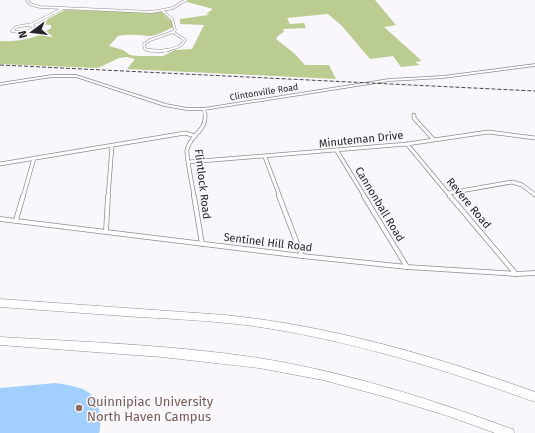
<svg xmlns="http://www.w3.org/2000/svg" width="535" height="433" font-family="'Fira Sans',sans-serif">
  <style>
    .forest { fill: #bbcc90 }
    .water { fill: #a1cfff }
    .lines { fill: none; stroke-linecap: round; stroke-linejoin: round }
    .street-far3-casing { stroke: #908d91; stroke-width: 3 }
    .street-far2-casing { stroke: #908d91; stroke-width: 3.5 }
    .street-far1-casing { stroke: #908d91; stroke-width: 4.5 }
    .street-casing { stroke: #908d91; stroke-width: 5.5 }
    .secondary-casing { stroke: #908d91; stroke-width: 1.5 }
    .highway-casing { stroke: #908d91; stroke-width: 1 }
    .street-far3 { stroke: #fff; stroke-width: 2 }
    .street-far2 { stroke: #fff; stroke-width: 2.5 }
    .street-far1 { stroke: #fff; stroke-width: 3 }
    .street { stroke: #fff; stroke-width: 4 }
    .secondary { fill: #fff; fill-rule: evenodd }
    .highway { fill: #fff; fill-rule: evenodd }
    .rail { stroke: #474649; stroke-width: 1; stroke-dasharray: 4 2; stroke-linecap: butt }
    .education-dot { fill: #8d6e63; stroke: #faf7fc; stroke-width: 1.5 }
    .labels { text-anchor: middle; stroke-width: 3; stroke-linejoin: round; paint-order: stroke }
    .far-street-label { font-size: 9px; fill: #252426; stroke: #faf7fc }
    .street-label { font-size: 11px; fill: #252426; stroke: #faf7fc }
    .near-education-label { font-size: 13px; fill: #785e54; stroke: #faf7fc; text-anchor: start }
  </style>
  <rect width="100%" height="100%" fill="#faf7fc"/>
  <!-- forest -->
  <path class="forest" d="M188,0H375L396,25L384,27L422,61L415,62L420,65L401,67L393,56L370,59L342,26L328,14L287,18L290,24L304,23L306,28L283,29L284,32L279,35L276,39L295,54L305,65H329L336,79L127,69L135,59L127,57L119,58L98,68L0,64V41C17,42 37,39 51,28V25L38,24L65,10L162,12L173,23V27C166,31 156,36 148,36C138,35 128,34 118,36L109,46L123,50L130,55L138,56H163L175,50L192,49L204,25L180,24V19L208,15L209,14H206L213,9L187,2Z"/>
  <!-- water -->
  <path class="water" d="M56,383C78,387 97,388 100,414C100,421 101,426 99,433H0V388Z"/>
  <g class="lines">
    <!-- street-far3 casing -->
    <g class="street-far3-casing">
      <g id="street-far3">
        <path d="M27,0L30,4L40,7L152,12L173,8L186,0"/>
        <path d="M163,11L172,19L175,30L173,32"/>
        <path d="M27,25L33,26L34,28L24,33L12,31L16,27Z"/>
        <path d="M30,25L62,9"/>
        <path d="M152,51L145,49L144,44L150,40L173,32L185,40C181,48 171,49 163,51"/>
      </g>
    </g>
    <!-- street-far2 casing -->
    <g class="street-far2-casing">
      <g id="street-far2">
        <path d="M148,50L159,51L168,50"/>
        <path d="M204,109L205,115"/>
      </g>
    </g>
    <!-- street-far1 casing -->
    <g class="street-far1-casing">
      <g id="street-far1">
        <path d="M414,115V118L433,139"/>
        <path d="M407,144L451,197"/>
        <path d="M337,151L365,197"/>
        <path d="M265,157L280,197"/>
        <path d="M189,162L407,144L488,132L535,138"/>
        <path d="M0,164L185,133L195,136"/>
        <path d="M449,193L512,182L522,185L535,195"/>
        <path d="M23,197L34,158"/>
        <path d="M108,197L112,146"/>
        <path d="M194,197C193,187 186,157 187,150C190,135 207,131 205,114"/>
      </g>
    </g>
    <!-- street casing -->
    <g class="street-casing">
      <g id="street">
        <path d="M194,196L202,244"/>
        <path d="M279,196L302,256"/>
        <path d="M364,196L407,267"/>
        <path d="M450,196L516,274"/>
        <path d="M0,219L302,256L407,267L516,274L535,273"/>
        <path d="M16,220L23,196"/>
        <path d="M106,231L108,196"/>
      </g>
    </g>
    <!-- secondary casing -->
    <g class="secondary-casing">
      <path id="secondary" d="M535,64V66L443,78L389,81L204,110H187L164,106L76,77H52L0,85V83L52,75H76L166,104L187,108H204L389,79L443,76Z"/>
    </g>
    <!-- highway casing -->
    <g class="highway-casing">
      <g id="highway">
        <path d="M0,299L225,315C332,326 435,356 535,392V402C443,369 350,340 253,326C215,321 177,319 138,317C92,314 46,310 0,307Z"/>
        <path d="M0,337C86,342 173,345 259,358C345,372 428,398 509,428L513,429L514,433H495L448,416L386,397L323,380L259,368L162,357L0,345Z"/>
      </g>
    </g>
    <!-- street-far3 -->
    <use href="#street-far3" class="street-far3"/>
    <!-- street-far2 -->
    <use href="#street-far2" class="street-far2"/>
    <!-- street-far1 -->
    <use href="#street-far1" class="street-far1"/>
    <!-- street -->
    <use href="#street" class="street"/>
    <!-- secondary -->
    <use href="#secondary" class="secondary"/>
    <!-- highway -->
    <use href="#highway" class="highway"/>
    <!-- rail -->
    <path class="rail" d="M0,65L535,91"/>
  </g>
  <!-- markers -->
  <circle class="education-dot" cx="79" cy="408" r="4"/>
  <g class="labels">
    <!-- far-street labels -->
    <g class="far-street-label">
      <text transform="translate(264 92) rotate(-9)" y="3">Clintonville Road</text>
    </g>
    <!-- street labels -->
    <g class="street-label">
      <text transform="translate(361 139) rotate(-6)" y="4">Minuteman Drive</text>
      <text transform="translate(203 184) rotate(83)" y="4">Flintlock Road</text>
      <text transform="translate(469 203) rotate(50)" y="4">Revere Road</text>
      <text transform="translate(380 204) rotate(59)" y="4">Cannonball Road</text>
      <text transform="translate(268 242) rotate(7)" y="4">Sentinel Hill Road</text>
    </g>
    <!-- near-education labels -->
    <g class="near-education-label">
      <text x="87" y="406">Quinnipiac University<tspan x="87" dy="15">North Haven Campus</tspan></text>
    </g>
  </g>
  <!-- north arrow -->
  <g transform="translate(32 32) rotate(255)" stroke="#faf7fc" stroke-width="3" paint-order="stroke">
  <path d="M0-3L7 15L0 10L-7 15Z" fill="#252426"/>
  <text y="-6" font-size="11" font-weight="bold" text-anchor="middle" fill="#252426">N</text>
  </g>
</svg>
